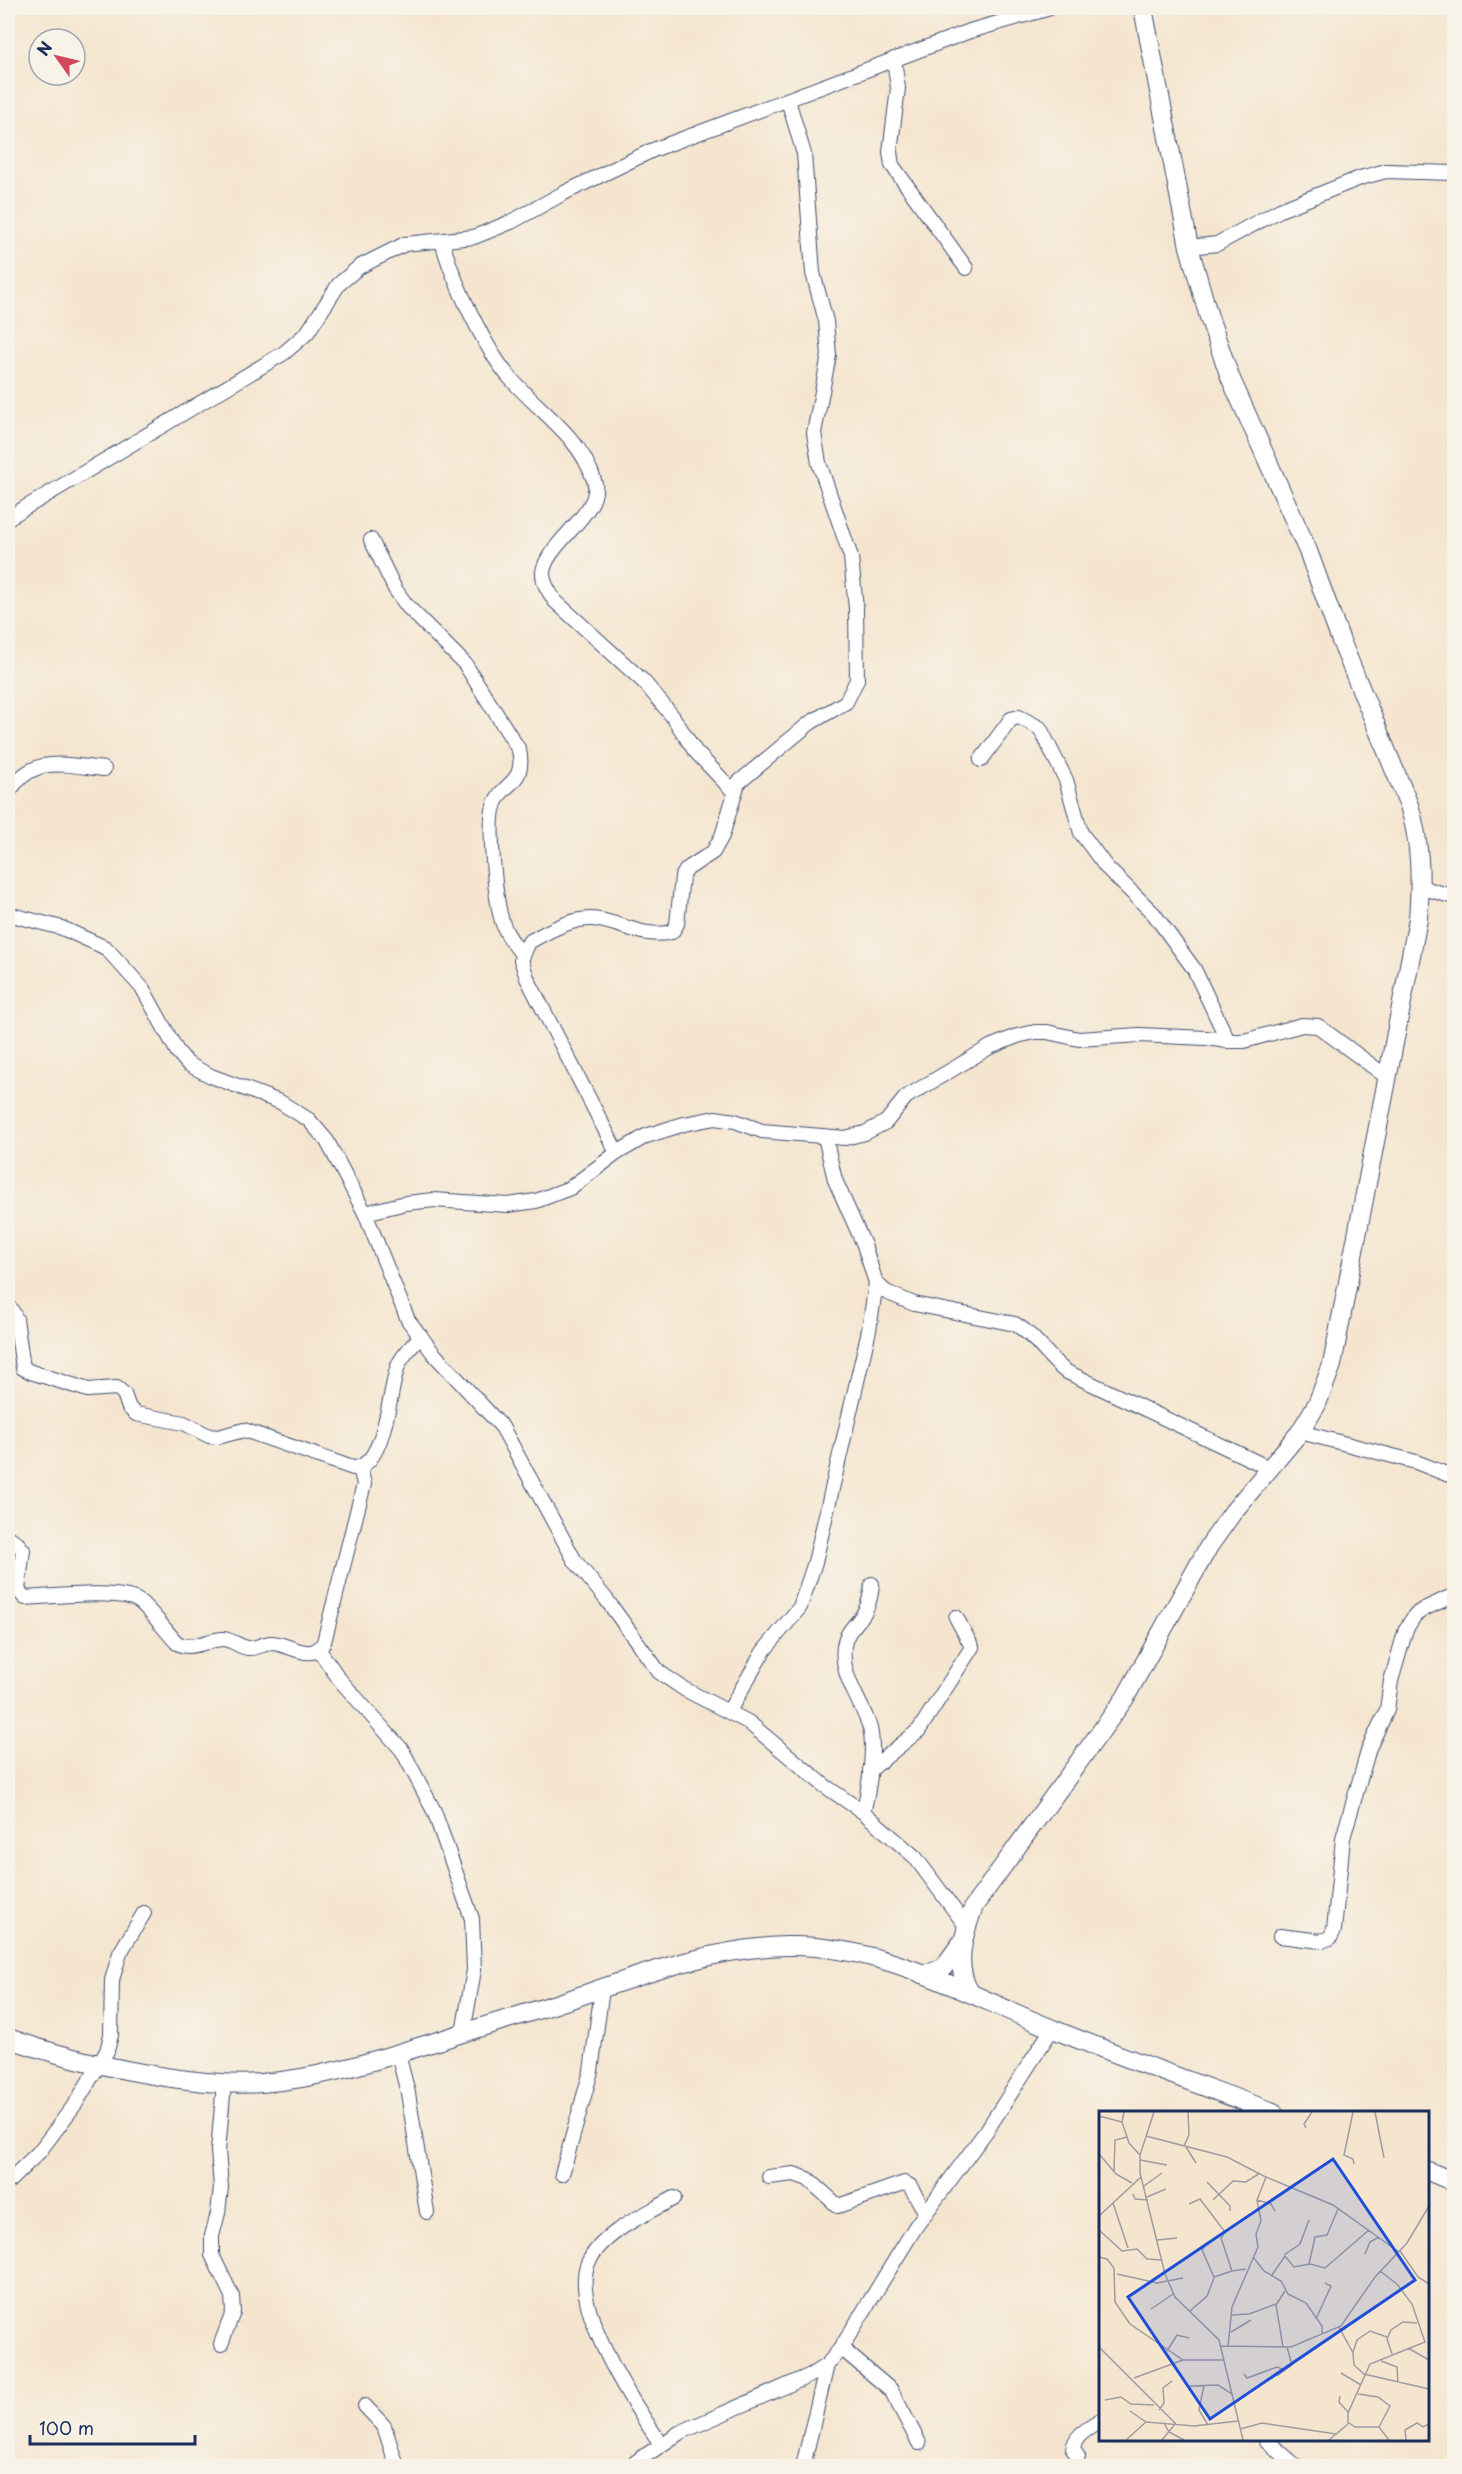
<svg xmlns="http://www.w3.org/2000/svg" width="1462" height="2474" font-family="'Playpen Sans',sans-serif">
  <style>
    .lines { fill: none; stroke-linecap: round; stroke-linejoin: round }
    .minor-casing { stroke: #3c4a6f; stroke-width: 16 }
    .major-casing { stroke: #3c4a6f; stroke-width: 20 }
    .minor { stroke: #fff; stroke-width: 14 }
    .major { stroke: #fff; stroke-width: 18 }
    .inset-road { fill: none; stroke: #9e9ca2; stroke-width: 1.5 }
    .view { fill: #1d4ed8; fill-opacity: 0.15; stroke: #1d4ed8; stroke-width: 3 }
    .inset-edge { fill: none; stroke: #1b2f5e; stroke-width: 3 }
  </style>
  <rect width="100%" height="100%" fill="#f7f3e8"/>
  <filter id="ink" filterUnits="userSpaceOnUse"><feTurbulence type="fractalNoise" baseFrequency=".0167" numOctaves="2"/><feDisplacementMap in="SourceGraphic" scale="12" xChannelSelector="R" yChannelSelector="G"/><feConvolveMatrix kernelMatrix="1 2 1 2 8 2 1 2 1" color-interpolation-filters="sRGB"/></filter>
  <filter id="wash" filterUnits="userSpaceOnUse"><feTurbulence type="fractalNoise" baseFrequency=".008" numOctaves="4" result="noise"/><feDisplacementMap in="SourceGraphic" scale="24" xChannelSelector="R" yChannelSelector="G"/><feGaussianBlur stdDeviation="1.35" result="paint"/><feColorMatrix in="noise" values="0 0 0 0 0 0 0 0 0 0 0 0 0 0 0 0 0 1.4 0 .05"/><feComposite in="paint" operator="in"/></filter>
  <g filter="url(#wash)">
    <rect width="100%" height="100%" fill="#f5e5cf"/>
  </g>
  <g filter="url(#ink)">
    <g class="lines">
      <!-- minor casing -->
      <g class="minor-casing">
        <g id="minor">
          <path d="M894,59L898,88L890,152L892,165L966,268"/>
          <path d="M442,241C452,279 485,350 511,379C540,412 580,436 594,480C605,511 547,542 543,572C542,583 550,593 555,601L644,682L673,717L695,751L734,792"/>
          <path d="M1189,247L1217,244L1280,210L1360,178L1386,171L1454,173"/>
          <path d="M8,518L284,353L307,333L339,284L359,267L405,244L474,237L511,222L564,193L653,150L970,31L1050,8"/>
          <path d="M371,540L395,589L407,606L465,664L519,750C527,787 499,781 493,810C489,831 495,909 505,929C509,939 517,947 523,956"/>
          <path d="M981,760L1011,719L1019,717L1040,728L1066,780L1081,833L1106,867L1154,914L1194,969L1228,1041"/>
          <path d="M8,793C33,754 64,765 104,769"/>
          <path d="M1420,887L1454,897"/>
          <path d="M8,914L62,928L106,948L143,989L177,1051L188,1064L211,1076L280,1102L309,1120L327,1141L365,1213L408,1320L434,1354L502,1427L575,1561L606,1599L659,1672L684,1689L748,1722L825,1786L863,1812L915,1857L966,1926"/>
          <path d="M825,1137L835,1180L864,1245L876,1283L886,1292L914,1304L1015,1324C1036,1336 1047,1357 1065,1371L1269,1468"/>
          <path d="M617,1153L527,978L521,960L529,942C548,931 577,915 599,920C624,924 646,939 672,932L677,924L682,877L687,869L713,852L722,836L738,783L810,723L846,702L857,680L856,609L851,557L819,463L814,433L829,355L826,321L813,273L804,154L788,100"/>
          <path d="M365,1213L406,1203L434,1200L508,1205L536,1201L570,1188L617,1153L646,1136L684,1124L715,1118L735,1121L762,1131L845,1138L865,1133L886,1122L906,1097L990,1047L1017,1036L1035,1032H1047L1079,1039L1139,1035L1206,1038L1228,1041H1244L1302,1025L1318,1026L1387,1077"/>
          <path d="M8,1308L11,1309L16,1319L23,1368L31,1372L88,1390L117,1388L124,1394L129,1408L136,1414L184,1423L209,1436L218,1437L244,1430L353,1468C386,1468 389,1389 398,1366C402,1355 413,1345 421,1336"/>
          <path d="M1300,1432L1416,1462L1454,1477"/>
          <path d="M8,1537L16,1542L23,1550L18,1590L25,1598C49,1597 123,1588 140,1602C151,1611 166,1631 177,1643C193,1651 205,1640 222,1639C232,1639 239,1647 248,1648C256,1649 262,1644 270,1643C289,1642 311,1665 324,1642L364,1484L360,1468"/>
          <path d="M319,1650L340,1680L402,1750L434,1811L472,1919L474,1970L463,2033"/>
          <path d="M729,1711L763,1652L800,1607L815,1562L869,1330L876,1283"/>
          <path d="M870,1770L919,1730L972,1647L956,1617"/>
          <path d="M863,1812C869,1790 876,1746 869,1725C860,1698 840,1676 844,1646C846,1630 858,1624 865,1611C870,1602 871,1593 872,1584"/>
          <path d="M1280,1936L1321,1941L1330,1938L1334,1930L1343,1838L1369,1748L1387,1710L1391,1681L1406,1629L1415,1615L1424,1609L1454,1595"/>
          <path d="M398,2054L408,2093L427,2212"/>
          <path d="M562,2174L591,2071L602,1989"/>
          <path d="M769,2177L794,2174L808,2179L838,2206L904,2183L910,2186L926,2213"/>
          <path d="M8,2182L39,2152L76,2103L107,2051L111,2035L112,1980L120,1953L144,1913"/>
          <path d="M221,2344L233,2312L232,2296L212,2255V2236L218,2213L221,2187L218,2151L224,2083"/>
          <path d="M841,2348L891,2390L919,2443"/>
          <path d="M365,2406L384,2426L397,2466"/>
          <path d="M1266,2440L1296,2466"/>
          <path d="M661,2444C636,2408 567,2304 589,2261C604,2231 647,2214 674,2198"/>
          <path d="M1078,2457L1073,2449C1075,2434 1090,2428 1100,2421"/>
          <path d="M630,2466L679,2433L811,2375L827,2365L841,2348L916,2226L987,2130L1052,2029"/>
          <path d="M803,2466L827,2365"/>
        </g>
      </g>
      <!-- major casing -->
      <g class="major-casing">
        <g id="major">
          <path d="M922,1974L943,1968L962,1942"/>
          <path d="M970,1992C953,1966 964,1933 974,1906L1125,1698L1209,1546L1233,1512L1300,1432L1317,1404L1332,1365L1418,919C1421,879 1421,844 1409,805L1341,641L1308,551L1230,377L1209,317L1189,247L1143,8"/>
          <path d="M8,2038C74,2062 191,2088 261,2083C322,2079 383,2058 441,2040C483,2026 526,2014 568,2000C638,1976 711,1948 786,1946C884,1944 967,1995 1055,2030C1127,2059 1200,2085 1273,2112"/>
          <path d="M1428,2171L1454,2182"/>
        </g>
      </g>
      <!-- minor -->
      <use href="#minor" class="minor"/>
      <!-- major -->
      <use href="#major" class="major"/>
    </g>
  </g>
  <!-- overview -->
  <g transform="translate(1099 2111)">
    <rect width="330" height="330" fill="#f5e5cf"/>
    <path class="inset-road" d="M25,1L23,11L30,32L41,44M55,1L41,44V62L66,163L76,186L120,229L144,329M254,1L245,44L254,48L255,53M276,1L285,47M0,5L23,11M207,17L205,13L213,1M47,25L128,46L167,66L158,89L162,110L157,123L159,136L133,196L129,236M85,35L90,24L89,1M87,36L97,52M0,43L17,63L33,72M41,49L68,54M15,60L16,29L28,26M167,66L234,94L300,141M108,71L131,95V100M45,75L63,62M34,83L36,88L49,89M48,86L67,78M114,89L134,70L147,71L161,62M158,89L172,93L176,100M14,92L29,137M90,93L101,88L126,121L122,127L133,160L147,158M0,105L42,66M0,119L23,140L38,138L48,148L62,149M58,129L78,127M107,133L103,139L115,166L133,160M301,140L319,166L330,173M266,143L271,131L280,126M185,144L201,133L210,109M0,146L8,148L15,157L16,191L31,213L84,249H125M154,146L165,160L182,170L189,183L207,192L223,215V223M210,153L216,126L228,124L239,98M18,163L58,172L84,167M173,164L186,145L195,156L211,153L226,157L270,119M52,198L74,183M91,200L108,185L115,167M133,204L150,203L177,193M217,208L232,175L226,172M240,216L254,242L255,254L265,263L330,278M132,221L152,209M122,235L192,236L242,215L276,166L308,132L330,95M0,236L77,313M184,236L177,194L186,180M309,237L330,249M68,240L78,224L90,227M254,241L258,229L271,220L288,226M293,243L288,228L292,219L304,211L318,212M282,250L298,256L299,272M242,262L262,274M145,263L148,267L178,256L186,259M178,265L193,254L188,236M35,267L84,249M105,274L100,299L109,314M91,275L119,274L133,283M259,283L279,286L291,295L280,316M241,285L240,291L249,301M6,289L22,286L32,293L55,294M60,299L65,292L64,277L73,270M31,300L47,311M65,312L70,321L85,329M250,312L256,316H280L290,329M141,318L163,312L237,323M27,329L47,311L95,315L139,310M63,329L76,313M230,329L249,313V302L271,253L326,231L313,193L298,173L281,160M307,329L306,319L318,312L324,316L330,313"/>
    <path class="view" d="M234,48L316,169L111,308L29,186Z"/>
    <rect width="330" height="330" class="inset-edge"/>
  </g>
  <!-- margin -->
  <rect width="1462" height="2474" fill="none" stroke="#f7f3e8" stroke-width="30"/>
  <!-- north arrow -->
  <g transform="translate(57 57) rotate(304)"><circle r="28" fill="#f7f3e8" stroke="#9fa5b1" stroke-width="1.5"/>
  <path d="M0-4.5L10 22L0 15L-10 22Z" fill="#d1495b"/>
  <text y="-9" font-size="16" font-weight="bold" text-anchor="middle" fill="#1b2f5e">N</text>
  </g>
  <!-- scale -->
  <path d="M30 2435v9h165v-9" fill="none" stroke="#1b2f5e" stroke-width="3"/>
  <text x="39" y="2435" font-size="18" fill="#1b2f5e" stroke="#f7f3e8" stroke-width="4.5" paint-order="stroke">100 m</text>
</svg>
